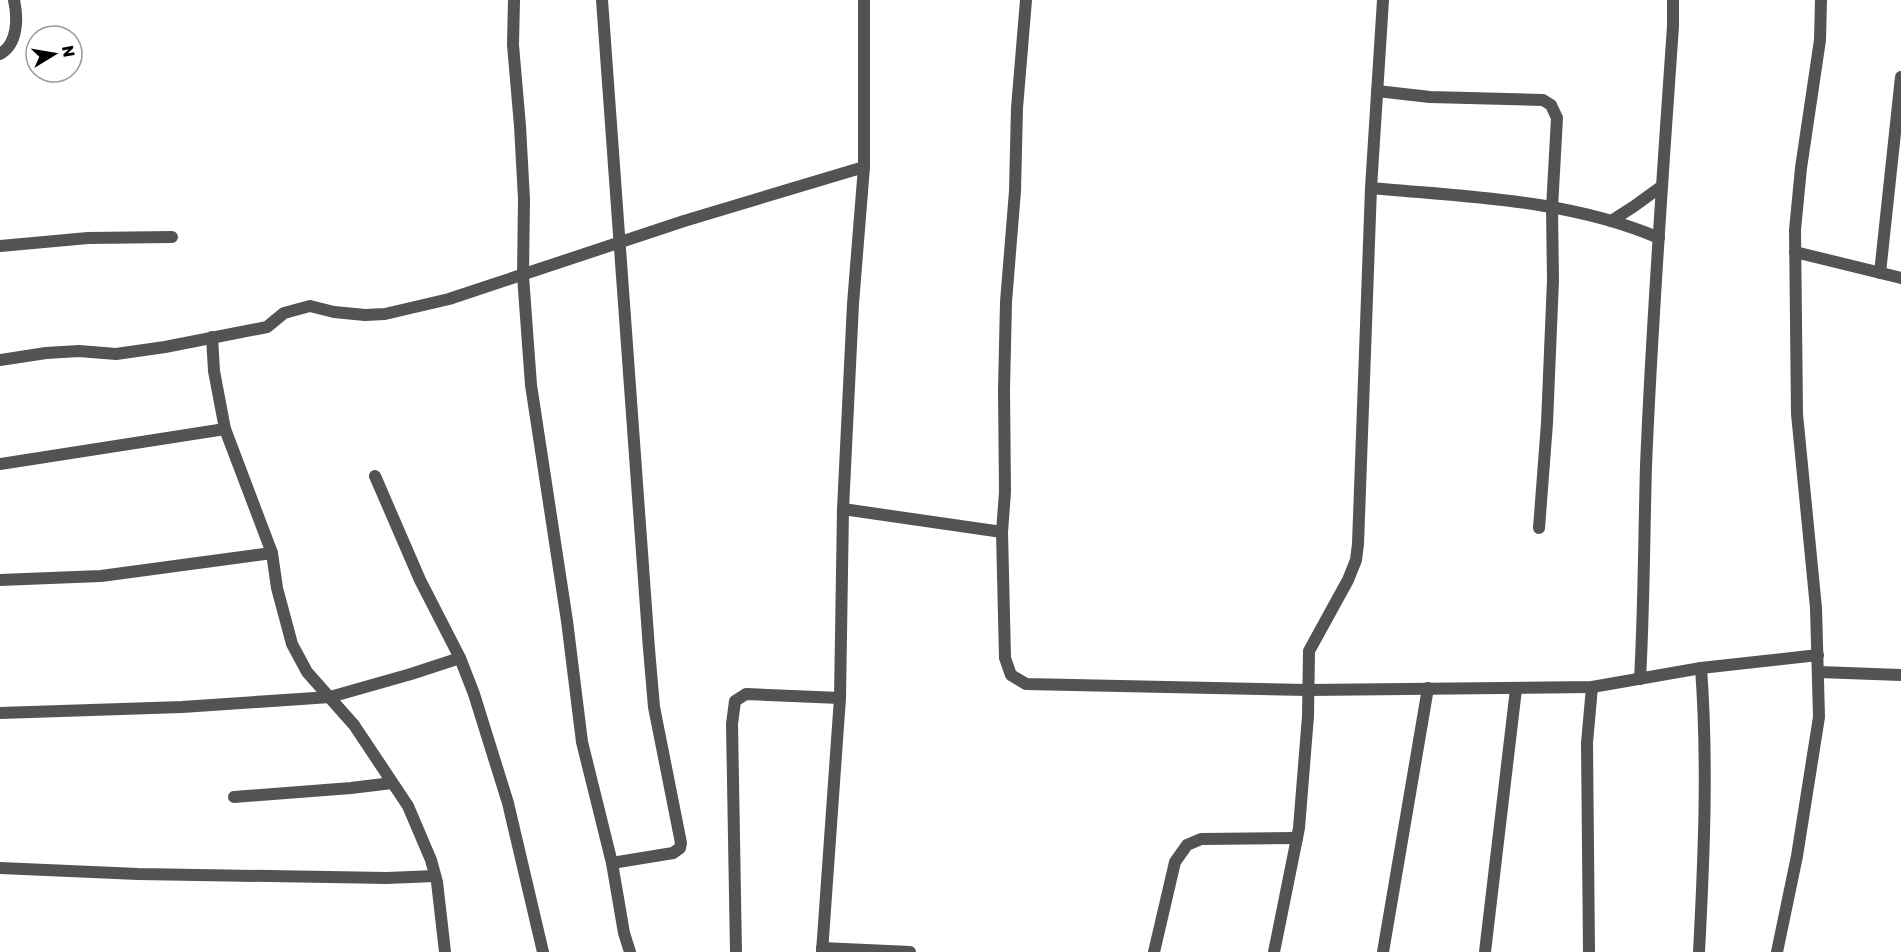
<svg xmlns="http://www.w3.org/2000/svg" width="1901" height="952" font-family="Rubik,sans-serif">
  <style>
    .lines { fill: none; stroke-linecap: round; stroke-linejoin: round }
    .street { stroke: #535353; stroke-width: 12 }
  </style>
  <rect width="100%" height="100%" fill="#fff"/>
  <g class="lines">
    <!-- street -->
    <g class="street">
      <path d="M514,0L513,45L520,126L524,199L523,276L531,385L567,621L582,742L612,863L624,933L630,952"/>
      <path d="M602,0L649,649L654,707L681,843L680,848L673,853L612,863"/>
      <path d="M864,0V167"/>
      <path d="M1026,0L1017,108L1015,191L1006,302L1004,390L1005,492L1002,532L1005,658L1011,675L1026,684L1308,690L1592,687L1701,668L1818,655"/>
      <path d="M0,54C18,44 18,18 14,0"/>
      <path d="M1377,91L1430,97L1543,100L1551,105L1557,118L1552,208L1553,280L1547,423L1539,528"/>
      <path d="M1371,188C1467,197 1568,199 1659,238"/>
      <path d="M1611,221L1633,207L1662,186"/>
      <path d="M0,246L88,238L172,237"/>
      <path d="M1795,252L1901,278"/>
      <path d="M1880,273L1901,77"/>
      <path d="M212,337L214,371L225,429L272,553L277,588L292,644L307,672L354,725L408,806L431,860L437,882L445,952"/>
      <path d="M0,360L46,353L79,351L116,354L165,347L267,327L284,313L310,306L334,312L365,315L385,314L449,299L684,221L864,167L853,304L843,509L840,698L822,952"/>
      <path d="M0,464L225,429"/>
      <path d="M375,476L420,580L460,658L474,694L508,803L543,952"/>
      <path d="M843,509L1002,532"/>
      <path d="M0,580L101,576L272,553"/>
      <path d="M1819,672L1901,675"/>
      <path d="M1640,679C1644,608 1644,537 1646,466C1652,319 1663,172 1673,26V0"/>
      <path d="M0,713L182,707L330,697L411,674L460,658"/>
      <path d="M234,797L351,788L392,783"/>
      <path d="M0,868L138,874L387,878L435,876"/>
      <path d="M822,948L910,952"/>
      <path d="M736,952L732,724L735,701L746,694L840,698"/>
      <path d="M1154,952L1175,862L1187,845L1201,839L1297,838"/>
      <path d="M1274,952L1299,828L1308,716L1309,651L1348,580L1356,560L1358,544L1371,188L1383,0"/>
      <path d="M1383,952L1428,688"/>
      <path d="M1485,952L1516,689"/>
      <path d="M1589,952L1587,743L1592,687"/>
      <path d="M1699,952C1704,857 1708,763 1701,668"/>
      <path d="M1777,952L1797,856L1819,717L1816,608L1797,414L1795,230L1801,168L1820,40L1821,0"/>
    </g>
  </g>
  <!-- north arrow -->
  <g transform="translate(54 54) rotate(79)"><circle r="28" fill="#ffffff" stroke="#999999" stroke-width="1.5"/>
  <path d="M0-4.5L10 22L0 15L-10 22Z" fill="#000000"/>
  <text y="-9" font-size="16" font-weight="bold" text-anchor="middle" fill="#000000">N</text>
  </g>
</svg>
